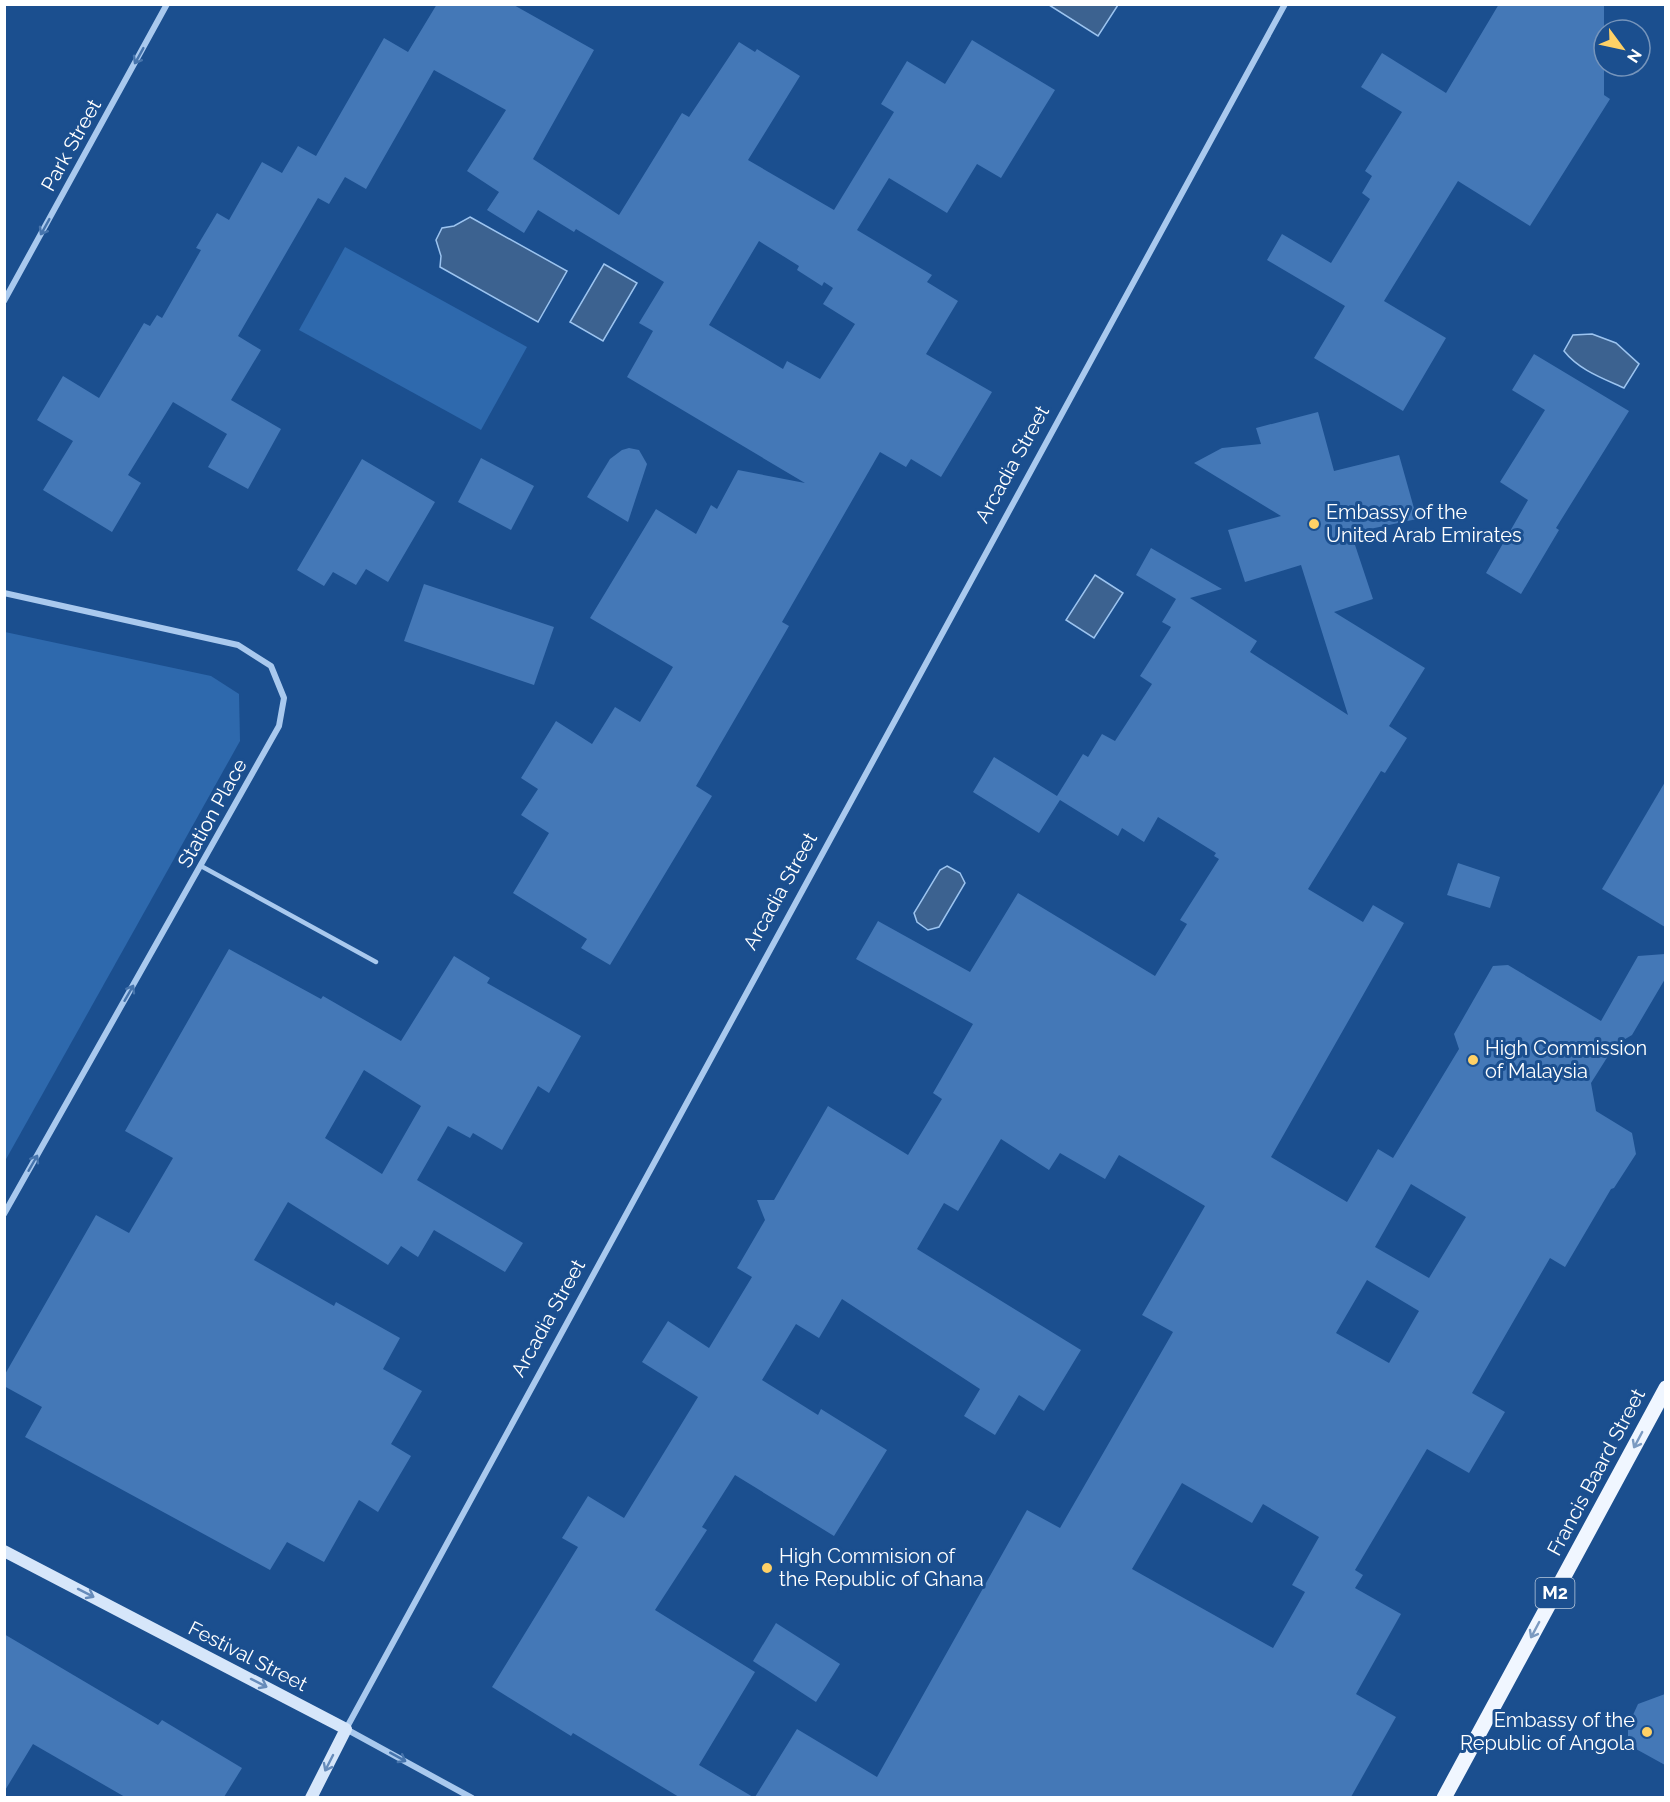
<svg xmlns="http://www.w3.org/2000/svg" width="1670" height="1802" font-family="Raleway,sans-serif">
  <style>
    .park { fill: #2e69ad }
    .water { fill: #3c6290; stroke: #9cc4f0; stroke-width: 1.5 }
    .building { fill: #4478b7; fill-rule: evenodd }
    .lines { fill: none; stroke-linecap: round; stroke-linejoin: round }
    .lane { stroke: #a9c9ee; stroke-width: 4.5 }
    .street { stroke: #a9c9ee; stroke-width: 6 }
    .secondary { stroke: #d6e6fa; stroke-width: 12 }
    .primary { stroke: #f0f6ff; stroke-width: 15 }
    .oneway { stroke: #4674ac }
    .oneway2 { stroke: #7b9ac1 }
    .oneway3 { stroke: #668bba }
    .poi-dot { fill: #ffd166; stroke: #1b4f8f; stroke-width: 2 }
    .labels { text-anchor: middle; stroke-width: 6; stroke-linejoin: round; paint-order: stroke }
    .shield { fill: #1b4f8f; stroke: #bbcadd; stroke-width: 1.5 }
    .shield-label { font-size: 18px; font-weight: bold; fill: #fff }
    .street-label { font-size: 20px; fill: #fff; stroke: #1b4f8f }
    .poi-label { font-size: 20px; fill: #fff; stroke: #1b4f8f; text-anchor: start }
  </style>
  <rect width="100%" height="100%" fill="#1b4f8f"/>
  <!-- park -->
  <g class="park">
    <path d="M345,247L527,347L481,430L299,330Z"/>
    <path d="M5,632L211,676L239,694L240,741L5,1161Z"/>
  </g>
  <!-- water -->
  <g class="water">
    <path d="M1049,5H1118L1098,36Z"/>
    <path d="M470,217L567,271L538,322L440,267L441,256L436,240L442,228L454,226Z"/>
    <path d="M604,264L637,283L603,341L570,322Z"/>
    <path d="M1592,334L1616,343L1639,364L1624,388C1602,378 1579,370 1564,351L1573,335Z"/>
    <path d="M1095,575L1123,593L1094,638L1066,620Z"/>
    <path d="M947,866L960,873L965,883L939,927L928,930L917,922L914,913L940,870Z"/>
  </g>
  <!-- building -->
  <g class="building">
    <path d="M437,4H512L594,50L533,159L619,215L682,113L689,117L739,42L755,52L757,49L800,76L748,160L834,210L894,112L881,104L907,61L945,84L972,40L1055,90L1001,178L977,164L947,213L889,178L857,230L932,275L927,282L958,301L926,354L992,392L941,477L911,459L906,467L880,452L782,622L789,626L696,786L712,796L610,965L581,948L587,939L513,893L549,833L521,815L538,789L521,778L556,721L592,744L615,707L640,722L673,667L590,618L656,509L696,534L711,505L717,509L738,470L805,483L627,377L653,331L639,323L664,282L576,229L574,232L538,210L524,233L487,210L499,192L467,171L506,110L434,70L366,189L345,177L329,204L318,198L238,336L261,350L231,400L281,429L248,489L208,467L227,434L173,402L128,475L141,483L112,532L43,490L73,441L37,420L63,376L99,398L144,323L150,326L157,315L162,318L201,250L196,248L217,213L229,220L262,162L282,173L298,146L316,156L384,38L408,52ZM759,241L799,266L797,270L822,286L824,282L833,288L823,304L855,324L820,379L787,361L783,369L709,325Z"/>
    <path d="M1499,4H1604V95L1610,99L1530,226L1458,181L1384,301L1446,338L1403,411L1314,358L1345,306L1267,260L1282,234L1331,263L1370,199L1362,193L1372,176L1365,171L1402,112L1361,87L1382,53L1446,93Z"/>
    <path d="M1534,354L1629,411L1556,528L1559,530L1521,594L1486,573L1528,500L1500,482L1545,410L1512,390Z"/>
    <path d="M1318,412L1334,471L1399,455L1417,519L1351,533L1373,599L1334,612L1425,668L1389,726L1407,738L1385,773L1381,771L1308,889L1363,922L1373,905L1404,923L1271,1157L1347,1202L1378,1149L1393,1158L1459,1049L1454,1034L1493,966L1508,965L1601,1021L1638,956L1665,954V979L1632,1035L1615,1045L1591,1083L1596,1111L1632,1133L1636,1154L1614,1188L1611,1189L1565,1267L1550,1258L1472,1393L1505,1412L1469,1473L1427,1449L1355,1570L1363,1575L1355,1588L1401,1614L1356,1694L1396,1717L1351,1797H755L797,1729L877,1777L1027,1510L1060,1528L1173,1332L1142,1315L1205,1206L1119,1155L1105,1179L1060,1153L1049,1170L1001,1139L958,1211L944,1203L917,1249L1081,1350L1044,1411L1019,1395L995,1435L964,1416L980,1389L842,1299L819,1338L796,1324L762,1380L818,1415L821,1409L887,1450L834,1536L735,1475L702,1527L707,1530L655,1610L755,1672L699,1765L753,1797H679L573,1733L571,1736L492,1687L578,1547L562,1538L588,1496L624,1518L698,1397L642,1362L668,1321L709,1348L752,1277L737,1268L765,1220L757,1200H774L828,1106L908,1155L942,1099L933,1093L973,1024L856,959L878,921L970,972L1018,893L1155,976L1187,924L1180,920L1219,859L1214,856L1216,853L1158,817L1144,842L1122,828L1118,836L1060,800L1039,833L973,792L994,757L1057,796L1083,754L1088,757L1102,734L1115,741L1152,684L1140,676L1171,627L1162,622L1176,599L1136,575L1151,548L1222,589L1190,598L1257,641L1250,652L1348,715L1301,565L1245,582L1228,530L1281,516L1194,463L1222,448L1261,444L1256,428ZM1411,1184L1466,1217L1429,1278L1375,1247ZM1367,1280L1419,1311L1389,1363L1336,1333ZM1182,1483L1252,1523L1263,1504L1319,1537L1292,1585L1305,1592L1273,1648L1132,1569Z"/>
    <path d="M629,448L639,450L647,464L628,522L587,497L610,459L622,450Z"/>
    <path d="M481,458L534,486L511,530L458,502Z"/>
    <path d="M362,459L435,502L388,582L366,569L356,585L333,572L324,586L297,570Z"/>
    <path d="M424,584L554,627L534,685L404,641Z"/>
    <path d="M1665,782V927L1602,889Z"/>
    <path d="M1458,863L1500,877L1490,908L1447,895Z"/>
    <path d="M229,949L321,999L323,996L401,1041L454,956L490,978L487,983L581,1036L549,1093L538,1086L502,1150L473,1133L470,1138L448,1126L417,1180L523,1243L505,1272L434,1230L418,1257L401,1246L388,1265L288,1202L254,1260L334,1306L336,1302L400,1338L383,1369L422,1391L391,1444L411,1456L378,1512L359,1500L324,1562L287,1542L270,1570L25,1437L42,1407L4,1386V1376L96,1215L129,1233L173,1158L125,1131ZM364,1070L421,1106L382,1174L325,1138Z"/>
    <path d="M776,1623L840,1664L816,1702L753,1661Z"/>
    <path d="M4,1634L158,1725L162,1720L242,1768L224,1797H125L33,1744L4,1792Z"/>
    <path d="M1665,1694V1765L1636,1749L1628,1738V1726L1638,1704Z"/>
  </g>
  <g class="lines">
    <!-- lane -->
    <path class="lane" d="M201,866L376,962"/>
    <!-- street -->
    <g class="street">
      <path d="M4,301L167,4"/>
      <path d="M4,593L238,645L271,666L284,698L279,726L4,1214"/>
      <path d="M472,1798L346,1729L1285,4"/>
    </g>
    <!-- secondary -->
    <path class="secondary" d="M4,1551L346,1729L311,1798"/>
    <!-- primary -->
    <path class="primary" d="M1444,1798L1666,1388"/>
  </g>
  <!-- one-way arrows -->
  <defs><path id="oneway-shaft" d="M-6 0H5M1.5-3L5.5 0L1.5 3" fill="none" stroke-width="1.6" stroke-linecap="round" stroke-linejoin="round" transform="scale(1.5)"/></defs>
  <g class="oneway">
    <use href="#oneway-shaft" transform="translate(139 56) rotate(119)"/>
    <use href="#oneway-shaft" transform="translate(45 227) rotate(119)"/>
    <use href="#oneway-shaft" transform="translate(129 993) rotate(-60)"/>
    <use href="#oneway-shaft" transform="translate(33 1163) rotate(-60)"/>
    <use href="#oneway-shaft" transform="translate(398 1757) rotate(29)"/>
  </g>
  <g class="oneway2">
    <use href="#oneway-shaft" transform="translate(1638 1440) rotate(118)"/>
    <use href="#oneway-shaft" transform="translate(1535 1630) rotate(118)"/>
  </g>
  <g class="oneway3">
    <use href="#oneway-shaft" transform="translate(86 1593) rotate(27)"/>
    <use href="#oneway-shaft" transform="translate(259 1683) rotate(27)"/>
    <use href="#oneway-shaft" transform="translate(329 1763) rotate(117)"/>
  </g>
  <!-- markers -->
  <g class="poi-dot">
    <circle cx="1314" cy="524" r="6"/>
    <circle cx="1473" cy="1060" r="6"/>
    <circle cx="767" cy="1568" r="6"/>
    <circle cx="1647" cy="1732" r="6"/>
  </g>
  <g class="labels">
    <!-- shield labels -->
    <rect class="shield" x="1535.5" y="1578" width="39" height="30" rx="4.5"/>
    <g class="shield-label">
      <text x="1555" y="1599">M2</text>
    </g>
    <!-- street labels -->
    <g class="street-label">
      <text transform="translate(71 145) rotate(-61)" y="7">Park Street</text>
      <text transform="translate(1012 464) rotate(-61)" y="7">Arcadia Street</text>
      <text transform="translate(212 813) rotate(-61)" y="7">Station Place</text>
      <text transform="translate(780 891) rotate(-61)" y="7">Arcadia Street</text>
      <text transform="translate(548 1318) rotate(-61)" y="7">Arcadia Street</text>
      <text transform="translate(1596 1472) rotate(-62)" y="7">Francis Baard Street</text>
      <text transform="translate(248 1656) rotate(27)" y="7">Festival Street</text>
    </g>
    <!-- poi labels -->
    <g class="poi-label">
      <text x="1326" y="519">Embassy of the<tspan x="1326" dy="23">United Arab Emirates</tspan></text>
      <text x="1485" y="1055">High Commission<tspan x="1485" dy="23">of Malaysia</tspan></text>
      <text x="779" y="1563">High Commision of<tspan x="779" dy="23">the Republic of Ghana</tspan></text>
      <text x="1635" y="1727" text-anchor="end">Embassy of the<tspan x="1635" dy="23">Republic of Angola</tspan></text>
    </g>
  </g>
  <!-- border -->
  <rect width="1670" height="1802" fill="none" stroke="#ffffff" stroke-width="12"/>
  <!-- north arrow -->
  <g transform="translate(1622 48) rotate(123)"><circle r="28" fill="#1b4f8f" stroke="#7695bc" stroke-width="1.5"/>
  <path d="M0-4.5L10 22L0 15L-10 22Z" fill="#ffd166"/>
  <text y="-9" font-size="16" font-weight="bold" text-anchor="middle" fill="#ffffff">N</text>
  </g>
</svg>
